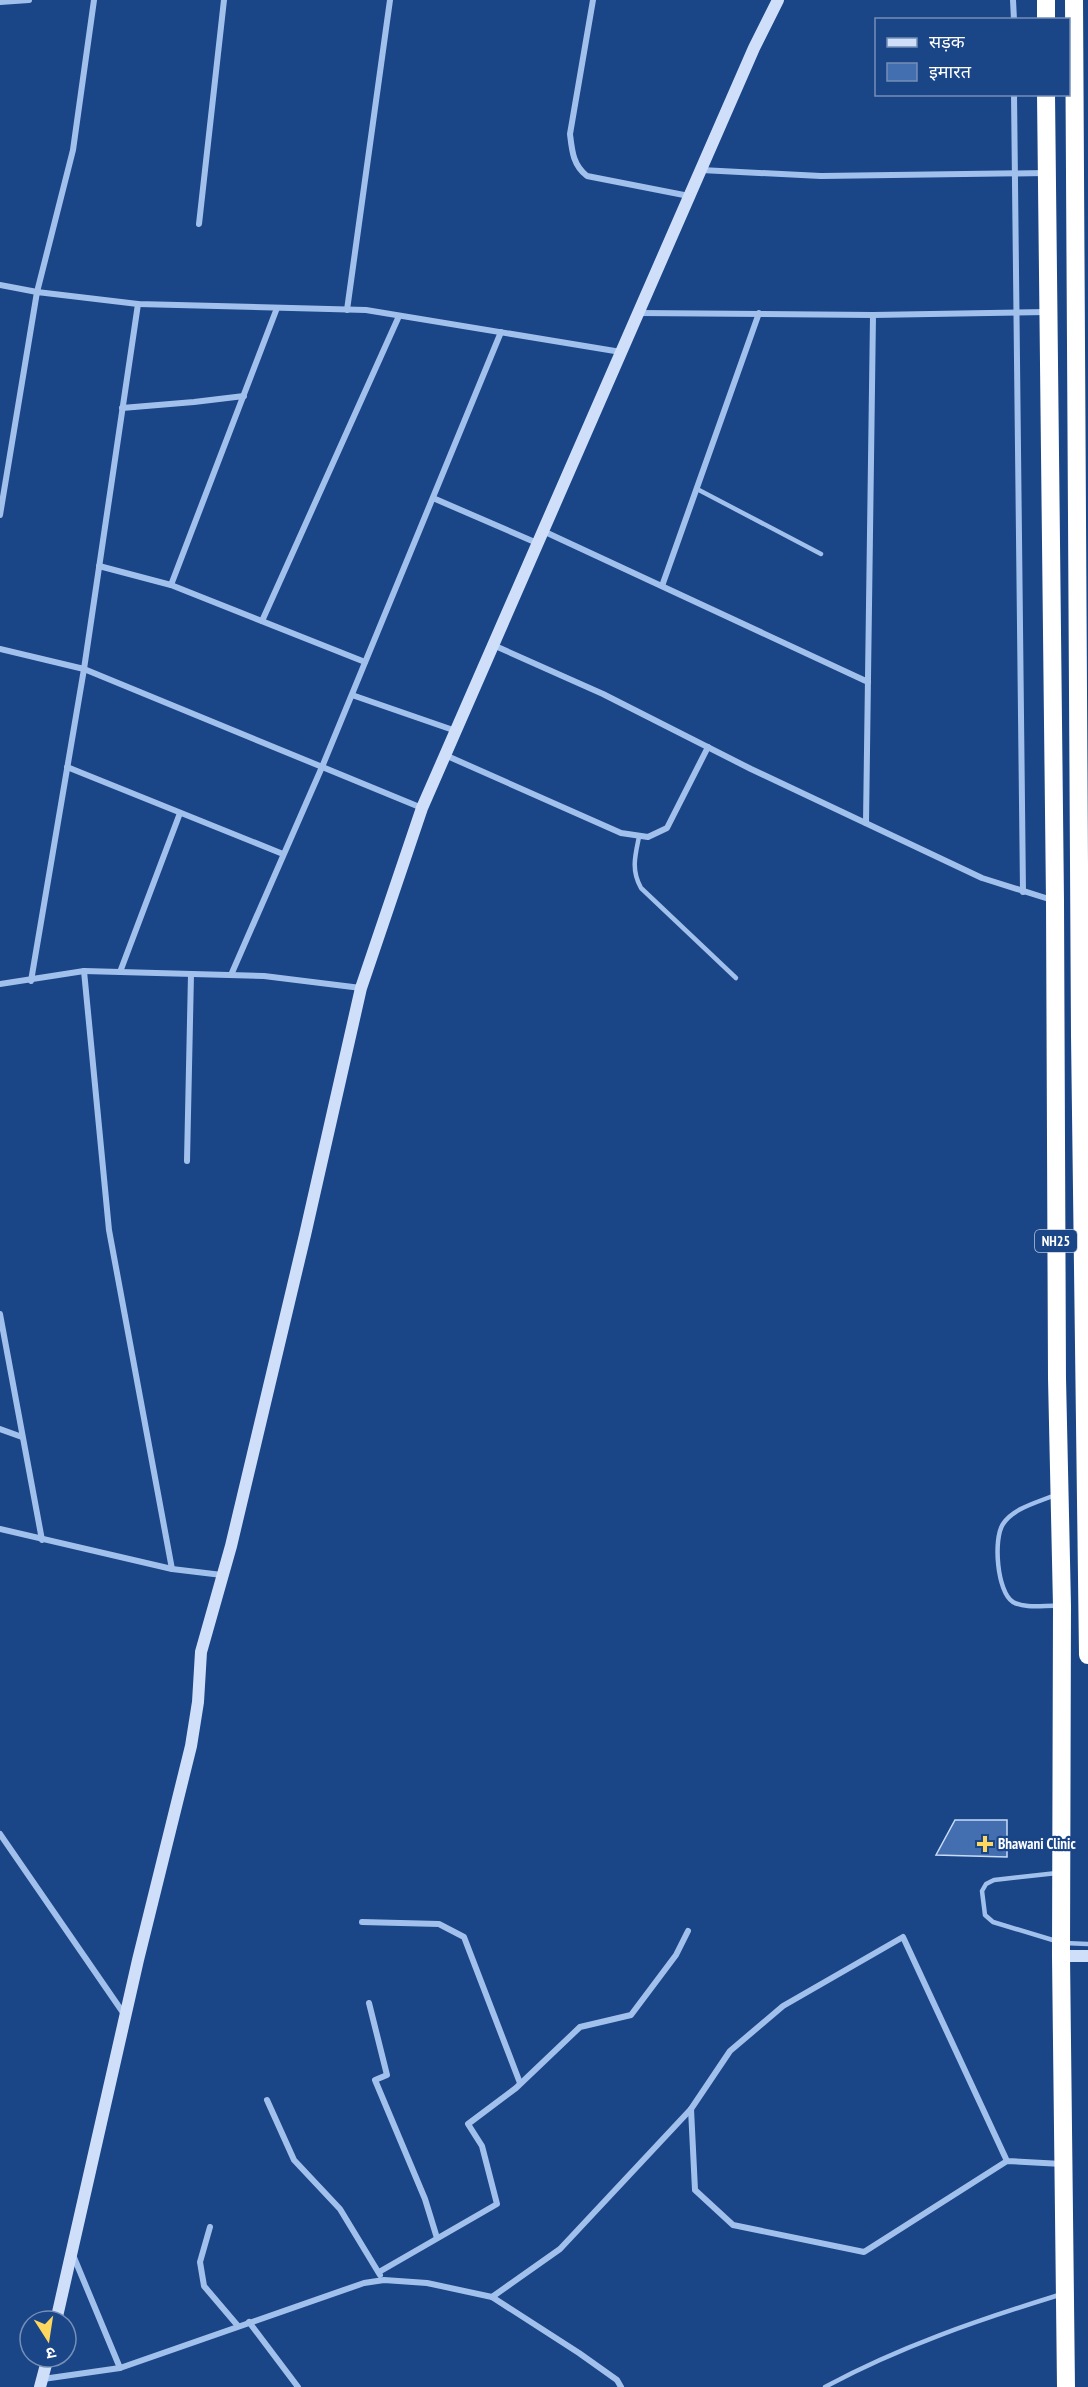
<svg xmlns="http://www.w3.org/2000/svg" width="1088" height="2387" font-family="'PT Sans Narrow','Noto Sans Devanagari',sans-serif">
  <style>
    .building { fill: #436fb0; stroke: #c8dcf9; stroke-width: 1.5 }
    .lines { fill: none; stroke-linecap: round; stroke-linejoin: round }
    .lane { stroke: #a2c0ec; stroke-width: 4.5 }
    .street { stroke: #a2c0ec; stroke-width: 6 }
    .secondary { stroke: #cfdff9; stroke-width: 12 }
    .highway { stroke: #fff; stroke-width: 18 }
    .poi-dot { fill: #fed75f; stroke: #1a4587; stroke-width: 2 }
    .labels { text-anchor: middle; stroke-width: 4.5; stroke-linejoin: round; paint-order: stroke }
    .shield { fill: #1a4587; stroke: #bac7db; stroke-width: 1.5 }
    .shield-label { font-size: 14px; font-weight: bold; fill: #fff }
    .poi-label { font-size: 15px; font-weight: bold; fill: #fff; stroke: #1a4587; text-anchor: start }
  </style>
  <rect width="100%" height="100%" fill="#1a4587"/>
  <!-- building -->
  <path class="building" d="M955,1820H1007V1857L936,1855Z"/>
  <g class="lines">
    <!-- lane -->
    <g class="lane">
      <path d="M697,489L821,554"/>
      <path d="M639,837C635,856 631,870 641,888L736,978"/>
      <path d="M1055,1495C1039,1502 1013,1508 1003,1524C993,1539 997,1592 1013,1602C1025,1609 1046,1605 1059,1606"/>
      <path d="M1056,1941L993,1922L985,1915L982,1891L986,1884L994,1880L1057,1873"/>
      <path d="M1064,1943L1088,1944"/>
      <path d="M825,2387C899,2347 978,2320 1059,2295"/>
    </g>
    <!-- street -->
    <g class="street">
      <path d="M593,0L570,134C572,151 573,165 587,176L689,196"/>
      <path d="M1013,0L1014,20"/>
      <path d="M0,2L29,0"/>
      <path d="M1014,94L1023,892"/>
      <path d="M701,170L821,176L1046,173"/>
      <path d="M199,224L224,0"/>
      <path d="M0,285L37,292L73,150L94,0"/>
      <path d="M347,310L390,0"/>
      <path d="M638,313L873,315L1047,312"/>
      <path d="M122,408L194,402L244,396"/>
      <path d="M433,498L537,543"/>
      <path d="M0,515L37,292L138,304L366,310L621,352"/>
      <path d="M543,531L868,682"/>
      <path d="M99,566L171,585L365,662"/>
      <path d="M171,585L277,308"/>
      <path d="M662,586L759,313"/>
      <path d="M262,621L399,316"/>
      <path d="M493,645L603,694L751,769L982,878L1052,900"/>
      <path d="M0,649L84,669L138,304"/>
      <path d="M352,695L456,731"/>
      <path d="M445,755L621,833L648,837L667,828L708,747"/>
      <path d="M67,767L283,854"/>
      <path d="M866,823L873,315"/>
      <path d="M84,971L264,976L361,988"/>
      <path d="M120,972L180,813"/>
      <path d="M231,975L322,767L501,332"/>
      <path d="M31,981L84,669L422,808"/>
      <path d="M0,984L84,971L109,1230L172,1569"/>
      <path d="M187,1161L191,974"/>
      <path d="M0,1314L42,1540"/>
      <path d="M0,1429L22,1437"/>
      <path d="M0,1529L172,1569L222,1575"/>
      <path d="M0,1834L124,2014"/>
      <path d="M362,1922L439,1924L464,1937L520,2083"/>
      <path d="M369,2003L387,2075L375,2080L425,2199L437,2238"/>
      <path d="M267,2100L294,2160L340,2209L380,2275"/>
      <path d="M1007,2161L864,2252L733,2225L695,2190L691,2109L730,2051L783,2006L903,1937L1007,2161L1062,2164"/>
      <path d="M210,2227L200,2262L204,2286L238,2326"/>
      <path d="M73,2255L120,2368"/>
      <path d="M379,2272L497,2204L482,2146L468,2124L516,2088L580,2027L631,2015L676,1955L688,1931"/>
      <path d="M492,2297L560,2249L691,2109"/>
      <path d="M249,2322L298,2387"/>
      <path d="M43,2379L120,2368L364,2283L384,2280L427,2283L492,2297L579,2353L617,2380L621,2387"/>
    </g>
    <!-- secondary -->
    <g class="secondary">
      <path d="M1061,1956H1088"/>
      <path d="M56,2321L138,1960L191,1746L198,1702L201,1652L231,1546L305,1235L361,988L422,808L754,48L778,0"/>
      <path d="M40,2387L48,2357"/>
    </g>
    <!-- highway -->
    <g class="highway">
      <path d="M1046,0V20"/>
      <path d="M1074,0L1080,1036L1088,1655"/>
      <path d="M1046,94L1055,901L1057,1378L1062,1606L1061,1956L1066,2387"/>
    </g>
  </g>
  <!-- markers -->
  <path class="poi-dot" d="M982 1835h6v6h6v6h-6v6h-6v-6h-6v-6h6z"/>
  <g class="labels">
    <!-- shield labels -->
    <rect class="shield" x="1035" y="1230" width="42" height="22" rx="4.5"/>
    <g class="shield-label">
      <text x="1056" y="1246">NH25</text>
    </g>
    <!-- poi labels -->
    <g class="poi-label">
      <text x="998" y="1849">Bhawani Clinic</text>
    </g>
  </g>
  <!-- legend -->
  <rect x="875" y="18" width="195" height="78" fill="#1a4587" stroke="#768fb7" stroke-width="1.5"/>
  <rect x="887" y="38" width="30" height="9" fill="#cfdff9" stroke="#768fb7" stroke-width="1.5"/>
  <text x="929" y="48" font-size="18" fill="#ffffff">सड़क</text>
  <rect x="887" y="63" width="30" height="18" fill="#436fb0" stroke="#768fb7" stroke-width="1.5"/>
  <text x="929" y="78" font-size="18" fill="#ffffff">इमारत</text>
  <!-- north arrow -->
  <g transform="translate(48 2339) rotate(168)"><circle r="28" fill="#1a4587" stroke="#768fb7" stroke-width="1.5"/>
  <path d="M0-4.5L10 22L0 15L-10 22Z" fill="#fed75f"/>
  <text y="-9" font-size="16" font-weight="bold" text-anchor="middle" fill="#ffffff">उ</text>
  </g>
</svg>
